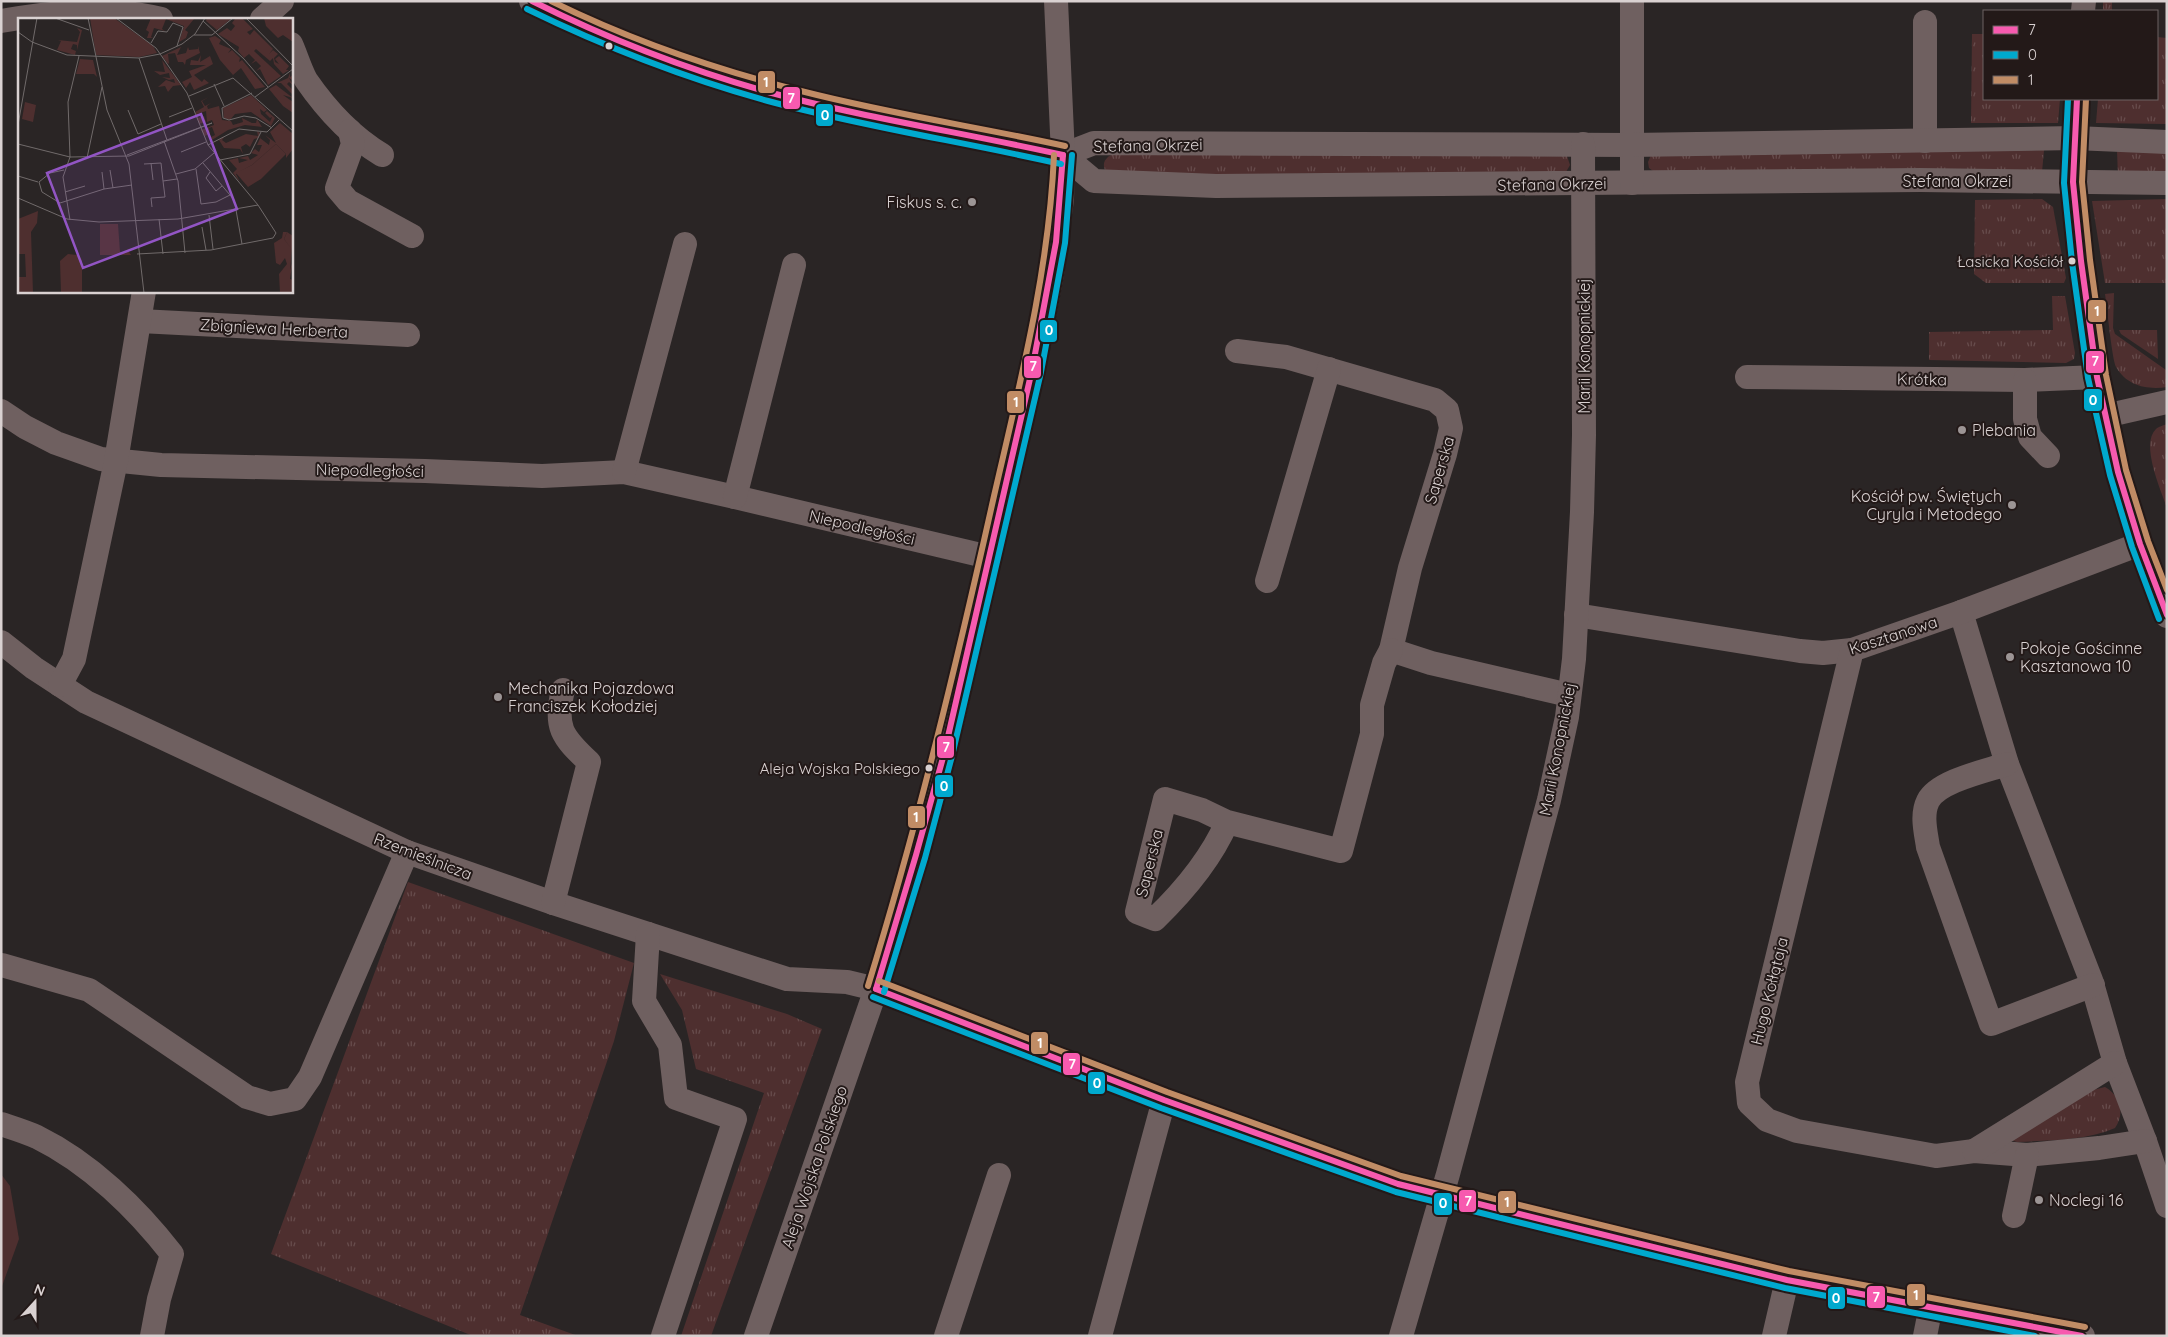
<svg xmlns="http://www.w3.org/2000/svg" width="2168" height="1337" font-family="Quicksand,sans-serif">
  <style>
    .grass { fill: url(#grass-tufts) }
    .pitch { fill: #4e2f2f }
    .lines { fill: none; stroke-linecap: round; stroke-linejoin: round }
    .minor { stroke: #6f6060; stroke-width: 24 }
    .bus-1-casing { stroke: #231918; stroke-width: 10 }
    .bus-2-casing { stroke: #231918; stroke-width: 10 }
    .bus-3-casing { stroke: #231918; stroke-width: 10 }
    .bus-1 { stroke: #f75aaf; stroke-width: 6 }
    .bus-2 { stroke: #00a9ce; stroke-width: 6 }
    .bus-3 { stroke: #c18c65; stroke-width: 6 }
    .bus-dot { fill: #d9d1d1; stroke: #231918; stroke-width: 2 }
    .poi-dot { fill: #9c9595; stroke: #231918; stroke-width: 2 }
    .labels { text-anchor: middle; stroke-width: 4; stroke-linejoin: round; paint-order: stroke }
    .bus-label { font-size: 15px; fill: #d9d1d1; stroke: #231918; text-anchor: end }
    .street-label { font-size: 16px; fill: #d9d1d1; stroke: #231918 }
    .poi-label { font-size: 16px; fill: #d9d1d1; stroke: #231918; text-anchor: start }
    .inset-road { fill: none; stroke: #706a6a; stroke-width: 1 }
    .view { fill: #9255c4; fill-opacity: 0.15; stroke: #9255c4; stroke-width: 2.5 }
    .inset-edge { fill: none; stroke: #d9d1d1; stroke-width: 2.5 }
    .line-badge { stroke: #231918; stroke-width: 2 }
    .badge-label { font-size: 14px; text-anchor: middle; font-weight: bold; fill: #fff }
  </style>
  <defs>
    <pattern id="grass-tufts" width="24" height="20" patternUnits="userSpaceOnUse" patternTransform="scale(1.25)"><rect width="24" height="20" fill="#4e2f2f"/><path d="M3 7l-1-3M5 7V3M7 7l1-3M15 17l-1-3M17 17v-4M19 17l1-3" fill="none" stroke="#674c4c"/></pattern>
  </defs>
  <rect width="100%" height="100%" fill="#2a2525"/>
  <!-- grass -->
  <g class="grass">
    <rect x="2103" y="1" width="9" height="10"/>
    <path d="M1972,34H1984V99H2060L2058,123H1971Z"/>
    <path d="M2157,37L2167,38V124L2096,123L2098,99H2157Z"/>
    <path d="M2044,150L2042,172L1653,171L1649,168L1648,162L1651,155Z"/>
    <path d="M2117,150L2167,151V178L2118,177Z"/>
    <path d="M1113,154L1567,156L1570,165L1566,172L1112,175L1105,170C1102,163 1105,158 1113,154Z"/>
    <path d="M2042,199L2053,207L2066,278L2064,283H1986L1974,274L1975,200Z"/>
    <path d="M2167,199V283H2105L2092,201Z"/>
    <path d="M2114,293L2113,328L2115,334L2166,370L2167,387C2147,390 2127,386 2116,367C2112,359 2107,307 2105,294Z"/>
    <path d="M2052,296H2065L2075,353L2074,359L2066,363L1929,360V332L2053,330Z"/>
    <path d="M2119,330H2157L2158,359L2121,334Z"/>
    <path d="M2167,424V508C2161,490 2140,444 2156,429C2158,427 2164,425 2167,424Z"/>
    <path d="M408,882L634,963L614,1041L520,1315L578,1336H473L271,1254Z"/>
    <path d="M660,974L787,1014L822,1029L711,1336H681L764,1093L696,1069L682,1010Z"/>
    <path d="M2105,1087C2121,1096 2125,1114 2115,1128C2085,1141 2049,1140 2017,1142L2010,1140L2093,1090Z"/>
  </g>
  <!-- pitch -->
  <path class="pitch" d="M1,1174L10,1186L19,1239L1,1289Z"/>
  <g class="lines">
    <!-- minor -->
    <g class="minor">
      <path d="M531,1C617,45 710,78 804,101C890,122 977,135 1063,155L1094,181L1216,186L1920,180L2167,183"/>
      <path d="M1632,1V183"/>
      <path d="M2083,11L2084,1"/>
      <path d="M262,19L282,1"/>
      <path d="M1,21C53,12 109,6 161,19"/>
      <path d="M291,44C296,55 300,69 306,80C326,109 352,137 382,155"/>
      <path d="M2077,99L2073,182L2081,261L2097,377L2118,472L2140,544L2167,616"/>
      <path d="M350,131L353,144L337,188L348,201L412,236"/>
      <path d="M1925,141V22"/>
      <path d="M1063,155L1094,143L1631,145L2075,138L2167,142"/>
      <path d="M140,321L408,335"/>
      <path d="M1237,351L1286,357L1435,400L1447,410L1451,428L1445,454L1410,568L1391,650L1431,663L1569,695"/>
      <path d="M1747,377L2025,380L2097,377"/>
      <path d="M2025,380V419L2030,437L2048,456"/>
      <path d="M1,411L25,427L56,443L101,459L161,465L425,471L542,476L624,472L735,497L989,557"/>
      <path d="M2105,416L2167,402"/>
      <path d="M624,472L685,244"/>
      <path d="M735,497L794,265"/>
      <path d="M1267,581L1329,369"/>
      <path d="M1961,612L2007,764L2091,980L2115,1063L2145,1141L2167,1206"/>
      <path d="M1576,615L1800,651L1823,653L1852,650L1961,612L2140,544"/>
      <path d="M1,642L34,668L86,702L407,852L553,903L787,979L847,982L876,989L1164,1100L1398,1184L1787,1280L2083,1336"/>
      <path d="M1852,650L1747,1082L1749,1103L1767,1120L1797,1131L1936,1156L1974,1151L2027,1155L2099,1148L2145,1141"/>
      <path d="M60,685L74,659L116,461L144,291"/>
      <path d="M2007,764C1986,771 1938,781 1928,801C1921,815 1926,833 1928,847L1991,1024L2093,985"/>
      <path d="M1227,822C1211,859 1184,891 1155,919L1137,912L1165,799L1202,810L1227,822L1341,851L1372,734V705L1384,663L1391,650"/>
      <path d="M553,903L589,762C562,737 554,727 563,690"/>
      <path d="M648,934L644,1001L670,1045L676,1098L735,1119L663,1336"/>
      <path d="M2,965L89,990L247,1097L270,1104L295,1099L310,1077L407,852"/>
      <path d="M1,1124C13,1128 26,1132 37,1137C90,1163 137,1209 172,1254L159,1299L152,1336"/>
      <path d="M1974,1151L2115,1063"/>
      <path d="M2014,1216L2027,1155"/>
      <path d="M756,1336L876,989L921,842L953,719L1009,469L1032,377L1052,274L1062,199L1063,155L1056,1"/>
      <path d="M946,1336L999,1175"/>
      <path d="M1100,1336L1164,1100"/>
      <path d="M1401,1336L1448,1174L1549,800L1567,717L1574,659L1582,512L1584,435L1583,144"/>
      <path d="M1774,1336L1787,1280"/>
      <path d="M1925,1336L1931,1306"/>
    </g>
    <!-- bus-1 casing -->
    <g class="bus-1-casing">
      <g id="bus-1">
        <path d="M532,1C608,39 686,69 768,92C865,118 965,133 1063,155"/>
        <path d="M2077,99L2073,182L2081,261L2097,377L2118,472L2140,544L2167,615"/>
        <path d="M876,989L1164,1100L1398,1184L1787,1280L2082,1336"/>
        <path d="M876,989L916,855L944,754L1032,370L1056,242L1063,155"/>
      </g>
    </g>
    <!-- bus-2 casing -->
    <g class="bus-2-casing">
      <g id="bus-2">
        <path d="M527,9C605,47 685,78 768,101C865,127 964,142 1061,164"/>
        <path d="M2068,99L2064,183L2072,262L2088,378L2110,475L2132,547L2159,619"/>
        <path d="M884,992L925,858L952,756L1041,372L1065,243L1072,155"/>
        <path d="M873,997L1161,1108L1396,1192L1785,1288L2035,1336"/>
      </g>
    </g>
    <!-- bus-3 casing -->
    <g class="bus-3-casing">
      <g id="bus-3">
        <path d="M551,1C632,41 717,70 805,92C891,114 978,127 1065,146"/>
        <path d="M2086,99L2082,182L2090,260L2106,375L2126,470L2148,541L2167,590"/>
        <path d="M879,981L1167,1092L1401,1176L1789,1271L2085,1327"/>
        <path d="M868,986C918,824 957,662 994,496C1020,383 1049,271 1054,155"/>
      </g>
    </g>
    <!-- bus-1 -->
    <use href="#bus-1" class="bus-1"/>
    <!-- bus-2 -->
    <use href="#bus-2" class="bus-2"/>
    <!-- bus-3 -->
    <use href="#bus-3" class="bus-3"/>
  </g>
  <!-- markers -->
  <g class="bus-dot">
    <circle cx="609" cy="46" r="4.5"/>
    <circle cx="2072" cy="261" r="4.5"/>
    <circle cx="929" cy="768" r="4.5"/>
  </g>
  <g class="poi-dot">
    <circle cx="972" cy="202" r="5"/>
    <circle cx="1962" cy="430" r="5"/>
    <circle cx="2012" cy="505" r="5"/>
    <circle cx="2010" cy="657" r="5"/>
    <circle cx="498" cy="697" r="5"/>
    <circle cx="2039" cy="1200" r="5"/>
  </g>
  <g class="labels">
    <!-- bus labels -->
    <g class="bus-label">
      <text x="2063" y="267">Łasicka Kościół</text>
      <text x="920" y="774">Aleja Wojska Polskiego</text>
    </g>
    <!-- street labels -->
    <g class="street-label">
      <text transform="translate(1148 145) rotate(-1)" y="6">Stefana Okrzei</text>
      <text x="1957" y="187">Stefana Okrzei</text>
      <text transform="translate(1552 184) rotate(-1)" y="6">Stefana Okrzei</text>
      <text transform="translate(274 328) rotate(3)" y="6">Zbigniewa Herberta</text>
      <text transform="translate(1584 346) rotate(-90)" y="6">Marii Konopnickiej</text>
      <text transform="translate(1922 379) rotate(1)" y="6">Krótka</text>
      <text transform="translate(370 470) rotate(1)" y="6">Niepodległości</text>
      <text transform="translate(1439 470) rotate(-74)" y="6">Saperska</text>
      <text transform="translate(862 527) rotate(13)" y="6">Niepodległości</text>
      <text transform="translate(1893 635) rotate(-18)" y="6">Kasztanowa</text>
      <text transform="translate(1557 749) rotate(-79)" y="6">Marii Konopnickiej</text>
      <text transform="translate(423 856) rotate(21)" y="6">Rzemieślnicza</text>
      <text transform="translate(1149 863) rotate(-76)" y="6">Saperska</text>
      <text transform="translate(1769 991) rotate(-76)" y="6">Hugo Kołłątaja</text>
      <text transform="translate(814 1167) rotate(-71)" y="6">Aleja Wojska Polskiego</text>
    </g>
    <!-- poi labels -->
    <g class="poi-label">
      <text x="962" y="208" text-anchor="end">Fiskus s. c.</text>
      <text x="1972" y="436">Plebania</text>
      <text x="2002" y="502" text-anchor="end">Kościół pw. Świętych<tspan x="2002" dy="18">Cyryla i Metodego</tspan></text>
      <text x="2020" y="654">Pokoje Gościnne<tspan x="2020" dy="18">Kasztanowa 10</tspan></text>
      <text x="508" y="694">Mechanika Pojazdowa<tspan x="508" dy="18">Franciszek Kołodziej</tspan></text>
      <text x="2049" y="1206">Noclegi 16</text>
    </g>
  </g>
  <!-- overview -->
  <g transform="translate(18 18)">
    <rect width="275" height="275" fill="#2a2525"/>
    <path d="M72,0H96L135,28L139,35L121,39L78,37ZM133,0H175L176,1L167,12L170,14L168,20L161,24L166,8L148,1L144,11L147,13L136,10L133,19L135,20H129L131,14L128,12ZM189,0H214L199,12L188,3ZM59,10L64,12L59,32V27L55,26L53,31L58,33L57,37L39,32L43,23L40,22L59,24L62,14ZM180,28L182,35L168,42L167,47L165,44H160L157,35L150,36L151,45L150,46L144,38L163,29L159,37L168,35L170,29L171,32L180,31ZM183,37L182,44L192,38L195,46L176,57L184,64L186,61L191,65L176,72L172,64L168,70L164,64L174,59L171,53L188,47H172L173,42L180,43ZM62,41L75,42L79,59L76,56H58ZM144,42L163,67L155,68L150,74L147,68L140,69L148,62L157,65L156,61L151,62L144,59L152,60L151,55L142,57L136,53L147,54ZM272,55V59L275,57L274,62L271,60L275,67L271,64L269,66L275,72V77L263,65H259L270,60ZM258,67L275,80L265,77L275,84V95L265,88L251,71ZM233,77L249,92L246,94L242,91L243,96L252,104L254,99L252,100L247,95L249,93L257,100L253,108L233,94L217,96L212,102L206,100L205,90ZM191,79L184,83L187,88L193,85L189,88L190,91L201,88L204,102L213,103L215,107L225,104L224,100L234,105H238L239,101L244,109L227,107L210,112L194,122L193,119L197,117L194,109L191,110L192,115L187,118L183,112L196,107L194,102L189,104L188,93L179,96L180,100L186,98L188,104L181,106L177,94L186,89L183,83ZM7,84L18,87L15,104L4,101ZM262,105L275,116V131L268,140V136L258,126L234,147L218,156L222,164L215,155L219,151L211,142L220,140L221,145L230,142L221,140L230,138L232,142L240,137L233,135L237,131L241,134L244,127H239L244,116L242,120L251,127L252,122L247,117L258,125L252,114ZM239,113L242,115L240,120L236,121L232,129L228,126L223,129L225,136L222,131L206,130L201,122L207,118L204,122L208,125L228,116L240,118ZM82,206H100L102,234H111L113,237H82ZM269,214L275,218L272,252L271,228L266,221Z" fill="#4e2f2f"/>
    <path d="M20,193L19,205L13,214L15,275H0V259H8L7,236H0V201ZM265,214H269L266,221L273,230L272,252L275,242L272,261L275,262V275H262L261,256L269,246L267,240L262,247L258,245L256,225L264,220Z" fill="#4e2f2f"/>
    <path d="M224,0L235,11L229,14L232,17L236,12L255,31L251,36L255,32L260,36L256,40L257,44L261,46L257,41L261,38L271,48L268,52H271L265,56L256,46L255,40L252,43L238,31L236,33L263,58L250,67L242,51L238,53L243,48L238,43L233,46L237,42L231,36L226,40L220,33L221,29L200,16L209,10L213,13L217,8L214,5L217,1ZM246,0H275V24L265,17L260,20L248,8ZM197,18L203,22L201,26L213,31L210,35L214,32L222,40L221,44L224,42L247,69L237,71L223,50L215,57L202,42L191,20ZM258,126L268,136L243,161L230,169L218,155L234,147Z" fill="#4e2f2f"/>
    <path d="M50,236L59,237L64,242V275H43L42,243Z" fill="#4e2f2f"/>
    <path class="inset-road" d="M37,0L71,12M70,0L89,92L111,146L126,275M98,0L138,30L169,75L190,127L240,187L258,215L255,220L193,232L119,236M228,0L275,48M185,3L226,41L250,69M0,14L14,24L49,37L121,40L142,36L164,26L177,16L187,0M176,17H194L215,0M133,25L140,13L149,14L155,5L165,9L159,28M121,40L149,122M196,66L206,88M234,75L204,90L205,100L211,102L226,98L238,100L254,110M171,78L215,60L275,113M237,79L275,51M110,92L120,116L143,106M151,99L174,90M0,107L19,0M146,123L160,163L167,235M0,126L52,139L111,138L194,105L109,137M190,127L221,111L249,114L261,102M163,134L188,124M69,140L84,69M202,142L232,136L243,114M133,145L135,162M185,145L217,183M126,146L143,145L145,163L159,161M178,151L183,186L198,184L212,177M46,152L32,155L21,164L24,174L42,185L86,171L114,167M92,152L95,170M84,154L86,171M192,154L188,160L198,173L204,168M158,156L177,151L196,135M0,158L20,164M47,174L67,168M0,180L49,201L81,204L160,201L240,187M134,189L133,180L147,179L145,163M218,192L224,226M191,197L195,231M141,201L145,236M52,202L45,159L52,139L50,84L61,38M184,209L188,232"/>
    <path class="view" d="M183,96L219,191L65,250L29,155Z"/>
    <rect width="275" height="275" class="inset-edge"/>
  </g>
  <g class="line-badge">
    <rect x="757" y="70" width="19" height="24" rx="5" fill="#c18c65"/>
    <rect x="782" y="86" width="19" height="24" rx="5" fill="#f75aaf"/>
    <rect x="815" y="103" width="19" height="24" rx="5" fill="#00a9ce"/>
    <rect x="2087" y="299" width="20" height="24" rx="5" fill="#c18c65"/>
    <rect x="1039" y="319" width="19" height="24" rx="5" fill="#00a9ce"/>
    <rect x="2085" y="350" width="20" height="24" rx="5" fill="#f75aaf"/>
    <rect x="1023" y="355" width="19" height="24" rx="5" fill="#f75aaf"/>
    <rect x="2083" y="388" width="20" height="24" rx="5" fill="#00a9ce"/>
    <rect x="1006" y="390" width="19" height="24" rx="5" fill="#c18c65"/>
    <rect x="936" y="735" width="19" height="24" rx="5" fill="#f75aaf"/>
    <rect x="934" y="774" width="20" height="24" rx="5" fill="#00a9ce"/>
    <rect x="907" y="805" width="19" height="24" rx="5" fill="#c18c65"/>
    <rect x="1030" y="1031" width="19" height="24" rx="5" fill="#c18c65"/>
    <rect x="1062" y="1052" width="19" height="24" rx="5" fill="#f75aaf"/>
    <rect x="1087" y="1071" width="19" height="24" rx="5" fill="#00a9ce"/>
    <rect x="1458" y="1189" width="19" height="24" rx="5" fill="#f75aaf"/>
    <rect x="1497" y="1190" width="20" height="24" rx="5" fill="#c18c65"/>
    <rect x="1433" y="1192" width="20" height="24" rx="5" fill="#00a9ce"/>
    <rect x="1906" y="1283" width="20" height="24" rx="5" fill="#c18c65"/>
    <rect x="1866" y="1285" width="20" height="24" rx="5" fill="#f75aaf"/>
    <rect x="1827" y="1286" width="19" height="24" rx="5" fill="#00a9ce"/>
  </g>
  <g class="badge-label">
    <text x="766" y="87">1</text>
    <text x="791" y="103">7</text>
    <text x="825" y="120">0</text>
    <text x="2097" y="316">1</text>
    <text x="1049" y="335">0</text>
    <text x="2095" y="366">7</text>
    <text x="1033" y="371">7</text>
    <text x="2093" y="405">0</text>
    <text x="1016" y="407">1</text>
    <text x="946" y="752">7</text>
    <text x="944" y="791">0</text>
    <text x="916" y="822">1</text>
    <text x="1040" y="1048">1</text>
    <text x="1072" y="1069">7</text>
    <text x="1097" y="1088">0</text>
    <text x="1468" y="1206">7</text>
    <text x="1507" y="1207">1</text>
    <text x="1443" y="1208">0</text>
    <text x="1916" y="1300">1</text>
    <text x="1876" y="1302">7</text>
    <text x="1836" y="1303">0</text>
  </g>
  <!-- border -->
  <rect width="2168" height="1337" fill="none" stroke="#d9d1d1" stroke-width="5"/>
  <!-- legend -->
  <rect x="1983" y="10" width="175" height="90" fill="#231918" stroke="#6c6362"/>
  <rect x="1993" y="26" width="25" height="8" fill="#f75aaf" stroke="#6c6362"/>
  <text x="2028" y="35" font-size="15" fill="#d9d1d1">7</text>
  <rect x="1993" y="51" width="25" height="8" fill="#00a9ce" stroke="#6c6362"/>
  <text x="2028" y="60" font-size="15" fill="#d9d1d1">0</text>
  <rect x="1993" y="76" width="25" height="8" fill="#c18c65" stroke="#6c6362"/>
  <text x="2028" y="85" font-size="15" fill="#d9d1d1">1</text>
  <!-- north arrow -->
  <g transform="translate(35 1302) rotate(21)" stroke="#231918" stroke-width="4" paint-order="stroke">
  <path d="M0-4L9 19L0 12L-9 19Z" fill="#d9d1d1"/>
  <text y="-8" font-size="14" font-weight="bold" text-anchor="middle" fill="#d9d1d1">N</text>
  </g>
</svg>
